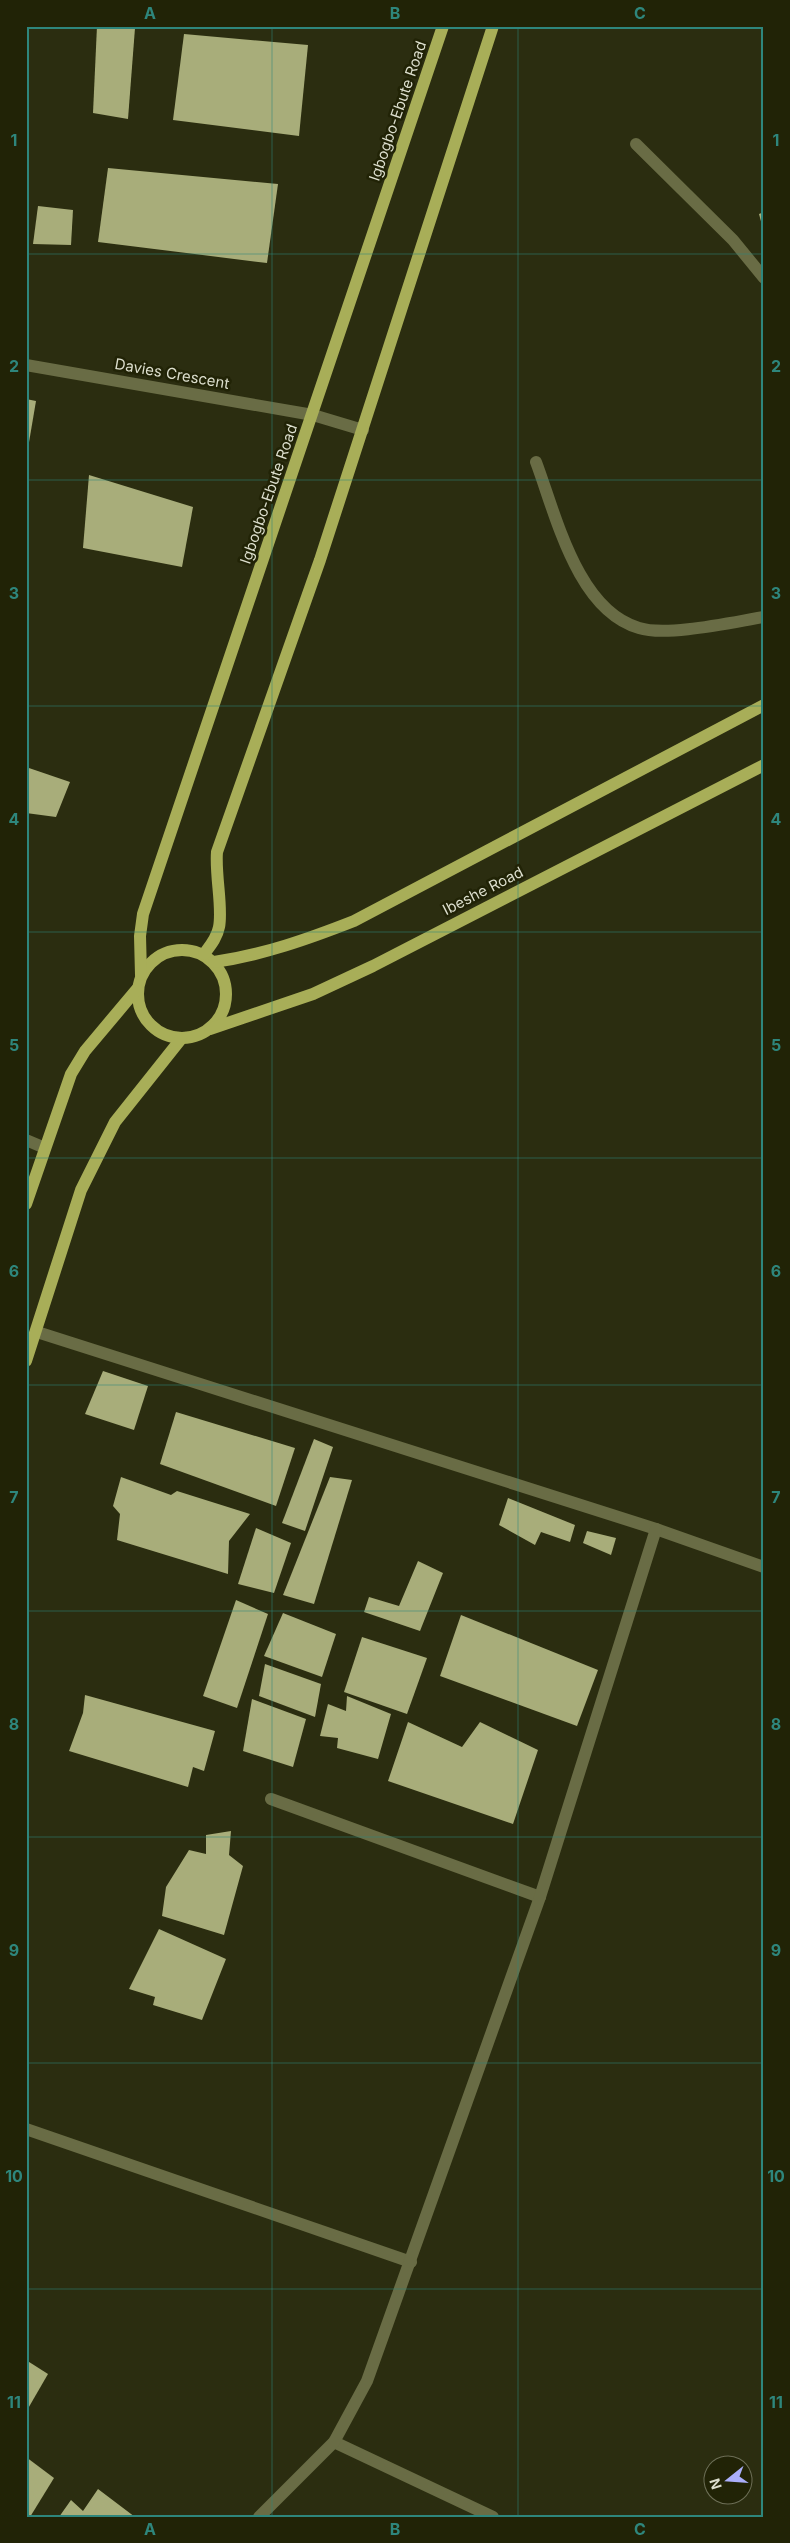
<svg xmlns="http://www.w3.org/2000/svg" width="790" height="2543" font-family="Inter,sans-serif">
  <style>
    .building { fill: #a8ad7a }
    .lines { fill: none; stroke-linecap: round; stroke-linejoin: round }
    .minor { stroke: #696c45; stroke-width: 12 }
    .major { stroke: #a8ae58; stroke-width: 12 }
    .grid { fill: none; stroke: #2e867c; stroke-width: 1; stroke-opacity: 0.55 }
    .labels { text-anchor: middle; stroke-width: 5; stroke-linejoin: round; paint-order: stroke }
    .street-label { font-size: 15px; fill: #dcdecd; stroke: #212306 }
    .neatline { fill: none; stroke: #2e867c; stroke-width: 2 }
    .grid-label { font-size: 16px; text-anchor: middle; font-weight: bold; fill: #2e867c }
  </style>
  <rect width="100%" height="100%" fill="#2b2d10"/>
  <!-- building -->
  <g class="building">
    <path d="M97,26L135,28L128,119L93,113Z"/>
    <path d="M184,34L308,45L299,136L173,120Z"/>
    <path d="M108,168L278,184L267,263L98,242Z"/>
    <path d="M38,206L73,210L71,245L33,244Z"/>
    <path d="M764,212V229H763L759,214Z"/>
    <path d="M26,399L36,401L27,454H26Z"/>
    <path d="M89,475L193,507L182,567L83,548Z"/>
    <path d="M26,767L70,782L56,817L26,813Z"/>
    <path d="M103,1371L148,1386L134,1430L85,1414Z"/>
    <path d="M176,1412L295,1448L276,1506L160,1464Z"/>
    <path d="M314,1439L333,1447L305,1531L282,1523Z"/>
    <path d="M121,1477L171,1495L177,1491L250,1514L229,1541L228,1574L117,1540L120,1514L113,1506Z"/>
    <path d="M330,1477L352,1480L314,1604L283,1595Z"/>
    <path d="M508,1498L575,1525L570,1542L541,1532L535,1545L499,1525Z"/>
    <path d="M256,1528L291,1543L274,1593L238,1584Z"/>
    <path d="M587,1531L616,1538L611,1555L583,1543Z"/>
    <path d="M418,1561L443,1573L420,1631L364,1612L369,1597L399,1606Z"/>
    <path d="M236,1600L268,1614L237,1708L203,1696Z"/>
    <path d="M283,1613L336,1634L322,1677L264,1656Z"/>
    <path d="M461,1615L598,1670L577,1726L440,1676Z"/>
    <path d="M362,1637L427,1658L407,1714L344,1692Z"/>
    <path d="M265,1664L321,1684L315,1717L259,1696Z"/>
    <path d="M85,1695L215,1731L204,1771L193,1767L188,1787L69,1751L83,1713Z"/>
    <path d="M347,1696L391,1714L378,1759L337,1748L338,1738L320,1736L328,1704L346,1711Z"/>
    <path d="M252,1699L306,1719L293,1767L243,1751Z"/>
    <path d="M408,1722L462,1747L480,1722L538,1750L513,1824L388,1781Z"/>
    <path d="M231,1831L229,1855L243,1866L224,1935L162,1916L166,1887L189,1850L206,1854V1835Z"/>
    <path d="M159,1929L226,1959L202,2020L153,2005L155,1997L129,1989Z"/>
    <path d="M26,2360L48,2374L26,2412Z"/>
    <path d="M26,2457L54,2478L30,2517H26Z"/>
    <path d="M98,2489L135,2517H59L71,2500L83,2511Z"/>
  </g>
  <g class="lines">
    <!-- minor -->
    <g class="minor">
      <path d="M636,144L733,240L764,278"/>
      <path d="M26,365L313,415L363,430"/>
      <path d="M536,462C556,515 577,610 639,628C667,637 733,622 764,617"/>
      <path d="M26,1140L45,1148"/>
      <path d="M37,1332L656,1529L764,1567"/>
      <path d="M271,1799L540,1897"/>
      <path d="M26,2129L411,2262"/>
      <path d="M334,2442L493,2517"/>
      <path d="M259,2517L334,2442L367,2381L540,1897L656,1529"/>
    </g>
    <!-- major -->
    <g class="major">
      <circle cx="182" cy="994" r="44"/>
      <path d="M204,954C210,946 217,938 219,927C223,908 215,875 217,852L320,560L493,26"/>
      <path d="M214,962C263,955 308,939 354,921L764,705"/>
      <path d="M141,975L140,936L143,914L443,26"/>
      <path d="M210,1029L313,994L373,966L764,765"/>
      <path d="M26,1204L71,1074L85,1051L137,989"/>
      <path d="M26,1361L81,1190L115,1122L181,1039"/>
    </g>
  </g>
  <!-- grid -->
  <path class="grid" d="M272,26V2517M518,26V2517M26,254H764M26,480H764M26,706H764M26,932H764M26,1158H764M26,1385H764M26,1611H764M26,1837H764M26,2063H764M26,2289H764"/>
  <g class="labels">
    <!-- street labels -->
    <g class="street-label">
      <text transform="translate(398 111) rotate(-71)" y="5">Igbogbo-Ebute Road</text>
      <text transform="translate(172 374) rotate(10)" y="5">Davies Crescent</text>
      <text transform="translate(269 494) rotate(-71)" y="5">Igbogbo-Ebute Road</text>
      <text transform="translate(483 891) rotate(-27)" y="5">Ibeshe Road</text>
    </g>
  </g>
  <!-- border -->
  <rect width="790" height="2543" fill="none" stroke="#212306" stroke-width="55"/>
  <!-- north arrow -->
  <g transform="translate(728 2480) rotate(253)"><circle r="24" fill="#212306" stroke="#6c6e56"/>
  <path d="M0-4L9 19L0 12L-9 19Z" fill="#abaffb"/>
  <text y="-8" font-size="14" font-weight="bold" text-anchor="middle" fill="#dcdecd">N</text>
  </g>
  <rect x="28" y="28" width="734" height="2488" class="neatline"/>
  <g class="grid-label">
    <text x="150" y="19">A</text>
    <text x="395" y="19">B</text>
    <text x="640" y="19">C</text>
    <text x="14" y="146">1</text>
    <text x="776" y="146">1</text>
    <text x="14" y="372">2</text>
    <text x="776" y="372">2</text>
    <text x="14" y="599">3</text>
    <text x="776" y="599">3</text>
    <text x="14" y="825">4</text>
    <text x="776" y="825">4</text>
    <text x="14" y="1051">5</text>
    <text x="776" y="1051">5</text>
    <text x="14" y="1277">6</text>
    <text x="776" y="1277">6</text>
    <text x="14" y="1503">7</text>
    <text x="776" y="1503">7</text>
    <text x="14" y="1730">8</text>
    <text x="776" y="1730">8</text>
    <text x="14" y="1956">9</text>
    <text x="776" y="1956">9</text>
    <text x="14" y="2182">10</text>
    <text x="776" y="2182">10</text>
    <text x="14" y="2408">11</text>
    <text x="776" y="2408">11</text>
    <text x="150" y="2535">A</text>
    <text x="395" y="2535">B</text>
    <text x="640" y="2535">C</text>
  </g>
</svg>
